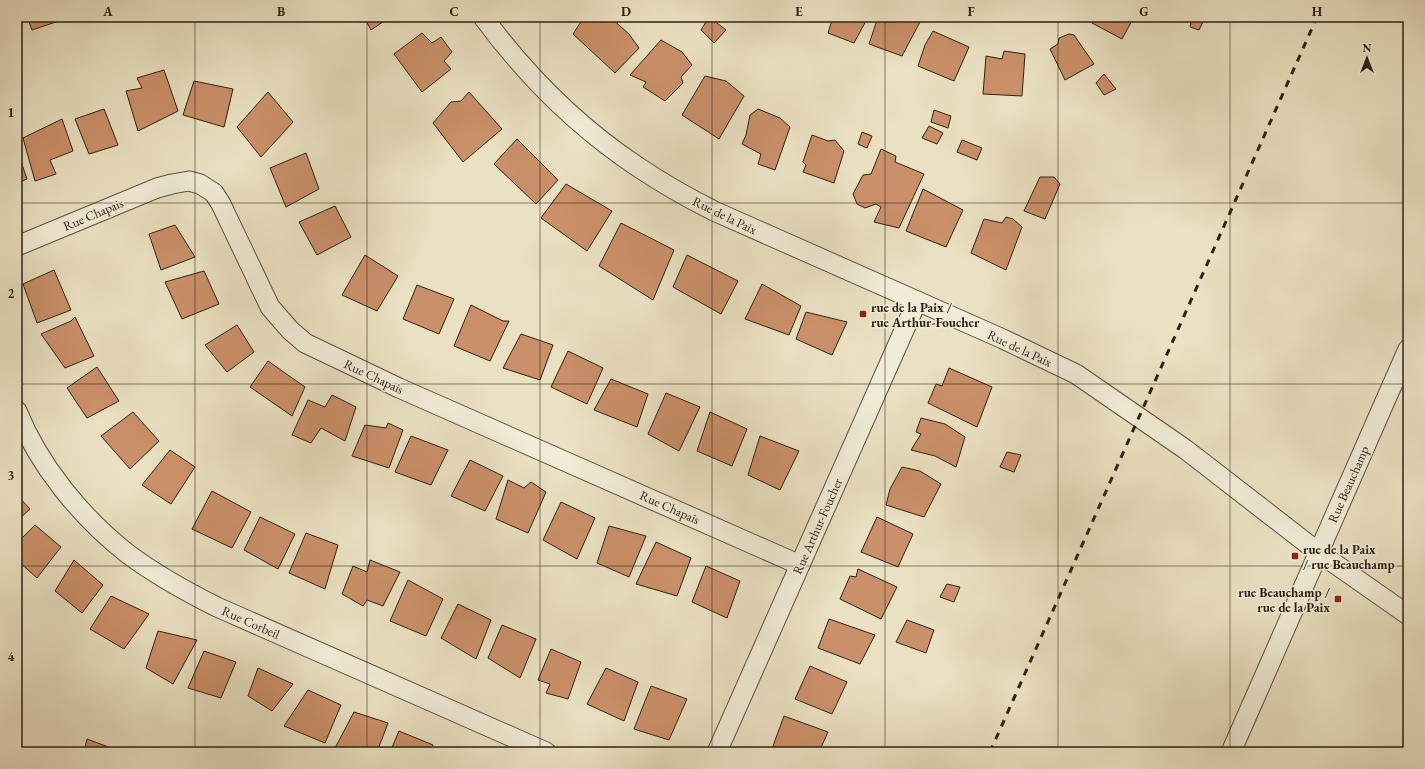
<svg xmlns="http://www.w3.org/2000/svg" width="1425" height="769" font-family="'EB Garamond',serif">
  <style>
    .building { fill: #ca9069; stroke: #2d2114 }
    .lines { fill: none; stroke-linecap: round; stroke-linejoin: round }
    .minor-casing { stroke: #5c5140; stroke-width: 21 }
    .minor { stroke: #f1ecd7; stroke-width: 19 }
    .rail { stroke: #2d2114; stroke-width: 3; stroke-dasharray: 7 7; stroke-linecap: butt }
    .grid { fill: none; stroke: #2d2114; stroke-width: 1; stroke-opacity: 0.55 }
    .poi-dot { fill: #8f2418; stroke: #f1ecd7; stroke-width: 1.5 }
    .labels { text-anchor: middle; stroke-width: 3; stroke-linejoin: round; paint-order: stroke }
    .street-label { font-size: 13px; fill: #2d2114; stroke: #f1ecd7 }
    .poi-label { font-size: 13px; font-weight: bold; fill: #2d2114; stroke: #f1ecd7; text-anchor: start }
    .neatline { fill: none; stroke: #2d2114; stroke-width: 1.5 }
    .grid-label { font-size: 13px; text-anchor: middle; font-weight: bold; fill: #2d2114 }
  </style>
  <rect width="100%" height="100%" fill="#eae1c2"/>
  <filter id="stains"><feTurbulence type="fractalNoise" baseFrequency=".005" numOctaves="4"/><feColorMatrix values="0 0 0 0 .2 0 0 0 0 .09 0 0 0 0 .02 0 0 0 .5 -.17"/></filter>
  <radialGradient id="worn" r=".72"><stop offset=".6" stop-color="#630" stop-opacity="0"/><stop offset="1" stop-color="#630" stop-opacity=".3"/></radialGradient>
  <!-- building -->
  <g class="building">
    <path d="M27,17H64L65,19L32,30Z"/>
    <path d="M364,17H390L371,30Z"/>
    <path d="M584,17H610L629,34L639,48L615,73L573,34Z"/>
    <path d="M709,17L726,30L714,43L701,30Z"/>
    <path d="M833,17H868L854,43L828,33Z"/>
    <path d="M879,17H911L921,20L902,56L869,44L877,20Z"/>
    <path d="M1095,17H1134L1122,39L1092,23Z"/>
    <path d="M1192,17H1198L1204,20L1199,30L1190,27Z"/>
    <path d="M933,31L969,47L954,81L918,66L925,45Z"/>
    <path d="M422,33L432,43L441,37L452,52L444,61L451,69L422,92L394,54Z"/>
    <path d="M1069,34L1074,35L1094,64L1065,80L1050,49L1058,44L1059,38Z"/>
    <path d="M661,40L682,52L692,65L681,77L683,83L665,101L643,87L646,82L630,75Z"/>
    <path d="M1004,51L1025,54L1022,96L983,94L986,56L1002,59Z"/>
    <path d="M164,70L178,111L138,131L126,91L142,88L137,78Z"/>
    <path d="M1104,74L1116,89L1104,95L1096,83Z"/>
    <path d="M705,76L726,81L744,96L719,139L682,115Z"/>
    <path d="M194,81L233,89L224,127L183,115Z"/>
    <path d="M268,92L293,122L261,157L237,127Z"/>
    <path d="M469,92L502,129L463,162L433,123L451,102L461,101Z"/>
    <path d="M104,109L118,145L89,154L75,119Z"/>
    <path d="M758,109L780,118L790,127L775,170L758,164L761,154L742,144L746,135L750,115Z"/>
    <path d="M934,110L951,116L948,128L931,122Z"/>
    <path d="M62,119L73,151L50,160L56,174L35,181L23,138Z"/>
    <path d="M929,126L943,133L937,144L922,138Z"/>
    <path d="M862,132L872,136L867,148L858,144Z"/>
    <path d="M812,135L828,141L835,140L844,151L834,183L803,172L806,165L803,162Z"/>
    <path d="M517,139L558,180L536,204L494,164Z"/>
    <path d="M962,140L982,148L977,160L957,152Z"/>
    <path d="M881,149L896,156L895,162L924,174L899,228L874,222L881,207L876,204L865,208L857,204L853,194L863,175L871,174Z"/>
    <path d="M17,153H18L27,179L17,183Z"/>
    <path d="M306,153L319,189L286,207L270,168Z"/>
    <path d="M1040,177H1054L1060,184L1045,219L1024,211Z"/>
    <path d="M566,184L612,211L587,251L541,218Z"/>
    <path d="M923,189L963,210L946,247L906,231Z"/>
    <path d="M335,206L351,237L317,255L299,222Z"/>
    <path d="M1006,217L1013,219L1022,227L1006,270L971,253L984,219L1002,223Z"/>
    <path d="M621,223L674,250L653,300L599,266Z"/>
    <path d="M175,225L195,257L161,270L149,234Z"/>
    <path d="M365,255L398,276L377,311L342,295Z"/>
    <path d="M687,255L738,281L721,314L673,287Z"/>
    <path d="M54,270L71,310L37,323L23,284Z"/>
    <path d="M204,271L219,304L182,319L165,282Z"/>
    <path d="M762,284L801,306L789,335L745,319Z"/>
    <path d="M417,285L454,299L439,334L403,319Z"/>
    <path d="M471,305L503,321H509L490,361L454,346Z"/>
    <path d="M806,312L847,322L832,355L796,339Z"/>
    <path d="M75,317L94,356L65,368L41,334L71,321Z"/>
    <path d="M237,325L254,352L227,372L205,345Z"/>
    <path d="M521,334L553,345L540,380L503,368Z"/>
    <path d="M568,351L603,368L587,404L551,387Z"/>
    <path d="M268,361L305,387L292,416L250,387Z"/>
    <path d="M97,367L119,401L87,418L67,388Z"/>
    <path d="M949,368L992,387L977,427L928,403L936,384L942,386Z"/>
    <path d="M611,379L648,394L637,427L594,410Z"/>
    <path d="M666,393L700,407L679,451L648,434Z"/>
    <path d="M332,395L356,407L345,441L321,428L311,443L292,435L308,400L325,407Z"/>
    <path d="M133,412L159,441L130,469L101,436Z"/>
    <path d="M710,412L747,429L732,466L697,451Z"/>
    <path d="M921,418L945,424L965,437L956,467L935,456L911,450L921,434L916,432Z"/>
    <path d="M388,423L403,430L389,468L352,456L365,425L386,428Z"/>
    <path d="M411,436L448,450L431,485L395,472Z"/>
    <path d="M760,436L799,451L780,490L748,475Z"/>
    <path d="M170,450L195,467L171,504L142,485Z"/>
    <path d="M1007,452L1021,455L1014,472L1000,467Z"/>
    <path d="M470,460L503,476L485,511L451,496Z"/>
    <path d="M902,467L920,471L941,484L924,517L886,505L890,489Z"/>
    <path d="M508,480L524,488L531,482L546,492L528,533L496,519Z"/>
    <path d="M212,491L251,512L232,548L192,529Z"/>
    <path d="M17,495L30,509L17,521Z"/>
    <path d="M561,502L595,518L577,559L543,540Z"/>
    <path d="M260,517L295,534L278,569L244,550Z"/>
    <path d="M877,517L913,534L898,567L861,552Z"/>
    <path d="M35,525L61,547L37,578L17,560V543Z"/>
    <path d="M609,526L646,536L629,577L597,563Z"/>
    <path d="M306,533L338,545L325,589L289,573Z"/>
    <path d="M656,542L691,558L677,596L636,584Z"/>
    <path d="M74,560L103,585L82,613L55,591Z"/>
    <path d="M370,560L400,572L383,606L367,600L363,606L342,594L353,566L367,572Z"/>
    <path d="M706,566L740,581L727,618L692,602Z"/>
    <path d="M858,569L897,587L881,619L840,599L850,576L856,577Z"/>
    <path d="M408,580L443,599L426,636L390,621Z"/>
    <path d="M947,584L960,587L954,602L940,597Z"/>
    <path d="M111,596L149,614L124,649L90,629Z"/>
    <path d="M458,604L491,620L476,659L441,638Z"/>
    <path d="M829,619L875,635L860,664L818,648Z"/>
    <path d="M907,620L934,630L926,653L896,642Z"/>
    <path d="M502,625L536,639L520,678L488,658Z"/>
    <path d="M158,631L197,640L173,684L146,668Z"/>
    <path d="M551,649L581,662L568,699L546,693L550,684L538,680Z"/>
    <path d="M204,651L236,662L221,698L188,688Z"/>
    <path d="M810,666L847,682L832,714L795,699Z"/>
    <path d="M258,668L293,684L272,711L248,696Z"/>
    <path d="M606,668L638,682L624,721L587,704Z"/>
    <path d="M651,686L687,699L669,740L634,729Z"/>
    <path d="M308,690L341,705L325,743L284,726Z"/>
    <path d="M354,712L388,723L377,752H339L334,750Z"/>
    <path d="M784,716L828,732L819,752H787L773,746Z"/>
    <path d="M399,731L433,745L430,752H390Z"/>
    <path d="M87,739L114,749V752H57V748L84,751Z"/>
  </g>
  <g class="lines">
    <!-- minor casing -->
    <g class="minor-casing">
      <g id="minor">
        <path d="M483,17C525,74 578,127 638,167C662,183 688,198 714,211L1003,339L1076,374L1185,449L1318,552L1408,615"/>
        <path d="M17,246L157,188L172,184L189,181L200,184L214,193L221,204L270,307L290,330L305,343L399,388L800,565"/>
        <path d="M17,411C39,466 82,518 128,554C156,575 187,592 217,607L546,752"/>
        <path d="M717,752L917,301"/>
        <path d="M1231,752L1408,349"/>
      </g>
    </g>
    <!-- minor -->
    <use href="#minor" class="minor"/>
    <!-- rail -->
    <path class="rail" d="M990,752L1317,17"/>
  </g>
  <!-- grid -->
  <path class="grid" d="M195,17V752M367,17V752M540,17V752M712,17V752M885,17V752M1058,17V752M1230,17V752M17,203H1408M17,384H1408M17,566H1408"/>
  <!-- markers -->
  <g class="poi-dot">
    <rect x="859" y="310" width="8" height="8" rx="2"/>
    <rect x="1291" y="552" width="8" height="8" rx="2"/>
    <rect x="1334" y="595" width="8" height="8" rx="2"/>
  </g>
  <g class="labels">
    <!-- street labels -->
    <g class="street-label">
      <text transform="translate(93 214) rotate(-23)" y="5">Rue Chapais</text>
      <text transform="translate(725 215) rotate(26)" y="5">Rue de la Paix</text>
      <text transform="translate(1020 348) rotate(25)" y="5">Rue de la Paix</text>
      <text transform="translate(374 376) rotate(25)" y="5">Rue Chapais</text>
      <text transform="translate(1348 484) rotate(-66)" y="5">Rue Beauchamp</text>
      <text transform="translate(670 507) rotate(24)" y="5">Rue Chapais</text>
      <text transform="translate(817 526) rotate(-66)" y="5">Rue Arthur-Foucher</text>
      <text transform="translate(251 622) rotate(24)" y="5">Rue Corbeil</text>
    </g>
    <!-- poi labels -->
    <g class="poi-label">
      <text x="871" y="312">rue de la Paix /<tspan x="871" dy="15">rue Arthur-Foucher</tspan></text>
      <text x="1303" y="554">rue de la Paix<tspan x="1303" dy="15">/ rue Beauchamp</tspan></text>
      <text x="1330" y="597" text-anchor="end">rue Beauchamp /<tspan x="1330" dy="15">rue de la Paix</tspan></text>
    </g>
  </g>
  <!-- margin -->
  <rect width="1425" height="769" fill="none" stroke="#eae1c2" stroke-width="44"/>
  <!-- north arrow -->
  <g transform="translate(1367 58)" stroke="#f1ecd7" stroke-width="3" paint-order="stroke">
  <path d="M0-3L7 15L0 10L-7 15Z" fill="#2d2114"/>
  <text y="-6" font-size="11" font-weight="bold" text-anchor="middle" fill="#2d2114">N</text>
  </g>
  <rect x="22" y="22" width="1381" height="725" class="neatline"/>
  <g class="grid-label">
    <text x="108" y="16">A</text>
    <text x="281" y="16">B</text>
    <text x="454" y="16">C</text>
    <text x="626" y="16">D</text>
    <text x="799" y="16">E</text>
    <text x="971" y="16">F</text>
    <text x="1144" y="16">G</text>
    <text x="1317" y="16">H</text>
    <text x="11" y="117">1</text>
    <text x="11" y="298">2</text>
    <text x="11" y="480">3</text>
    <text x="11" y="661">4</text>
  </g>
  <rect width="100%" height="100%" filter="url(#stains)"/>
  <rect width="100%" height="100%" fill="url(#worn)"/>
</svg>
